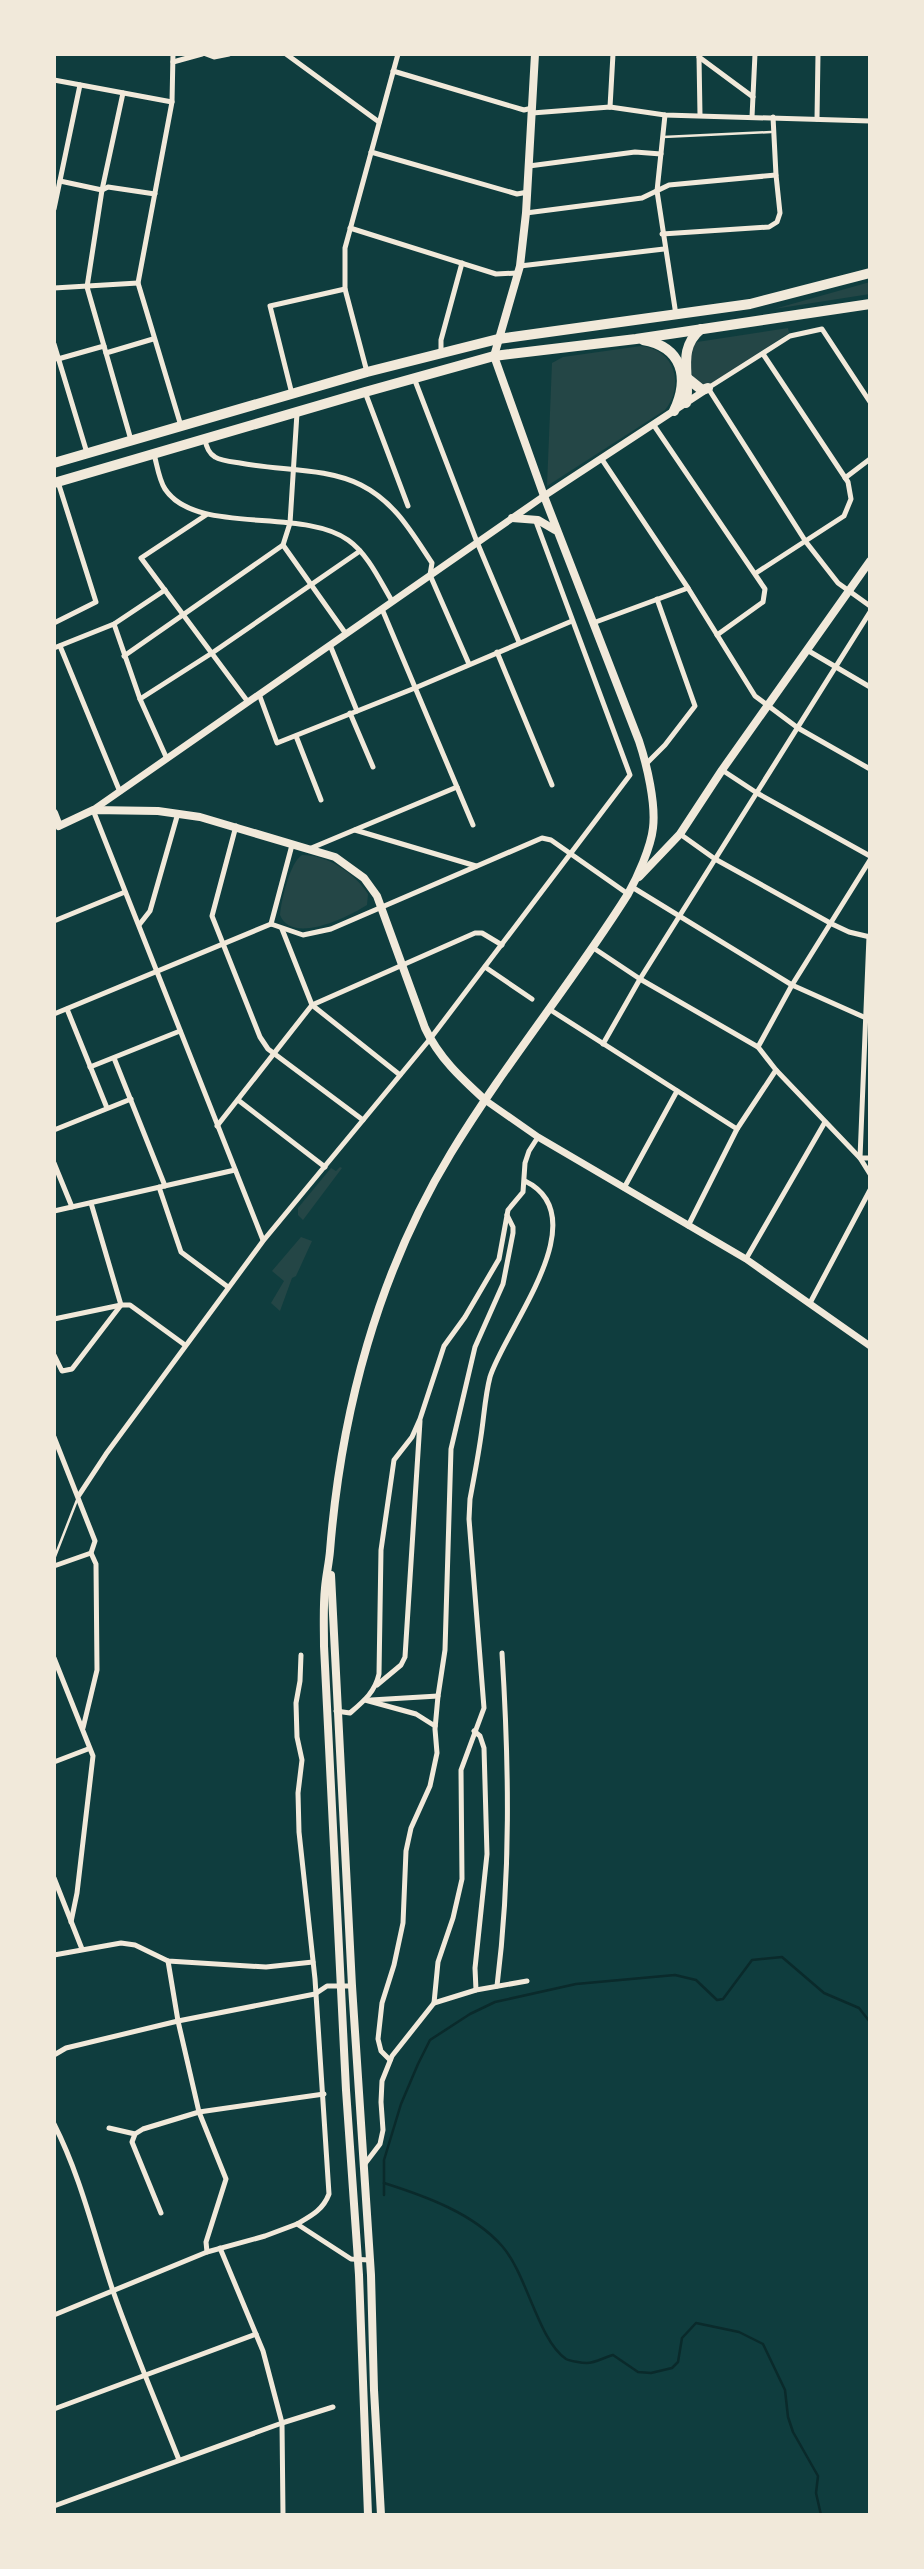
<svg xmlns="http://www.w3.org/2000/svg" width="924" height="2569" font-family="'Fira Sans',sans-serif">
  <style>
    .green { fill: #244646 }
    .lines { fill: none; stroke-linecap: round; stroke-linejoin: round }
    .stream { stroke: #0a2a2b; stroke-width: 2.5 }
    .service { stroke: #f1e9da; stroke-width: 2.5 }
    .minor { stroke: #f1e9da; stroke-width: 5 }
    .tertiary { stroke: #f1e9da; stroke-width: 7 }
    .secondary { stroke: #f1e9da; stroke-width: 8 }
    .trunk { stroke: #f1e9da; stroke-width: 10 }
  </style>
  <rect width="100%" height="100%" fill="#0f3d3e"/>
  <!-- green -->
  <g class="green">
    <path d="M870,282V294L774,309Z"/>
    <path d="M788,328L789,333L710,384L704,386L694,380C689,367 686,353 697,342Z"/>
    <path d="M641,346C675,349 685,386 665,410L547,486L552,363L563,357Z"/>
    <path d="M302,855C328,855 354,873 368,894L367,905C348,917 292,945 280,915C281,901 290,862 302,855Z"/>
    <path d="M340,1167L342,1168L303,1220L298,1215V1208L331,1168L336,1171Z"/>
    <path d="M301,1237L312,1241L296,1276L292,1278L280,1311L271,1303L284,1281L272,1271Z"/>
  </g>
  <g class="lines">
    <!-- stream -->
    <g class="stream">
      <path d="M384,2183C425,2196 473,2213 502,2246C527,2274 538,2340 566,2359C570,2361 582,2363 587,2363C595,2363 605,2357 613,2355L638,2372L651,2373L672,2368L678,2362L682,2338L696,2323L739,2332L763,2344L785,2390L788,2417L793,2432L818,2476L816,2493L821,2515"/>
      <path d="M384,2195V2160L401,2104L418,2064L430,2040L470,2014L495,2002L576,1984L675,1975L696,1980L717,2000L723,1999L752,1960L782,1957L824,1993L859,2008L870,2022"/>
    </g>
    <!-- service -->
    <g class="service">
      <path d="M663,137L771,132"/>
      <path d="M54,1559L77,1500"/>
    </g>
    <!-- minor -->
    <g class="minor">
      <path d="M173,54L172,102L138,283L181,426"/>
      <path d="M206,54L214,57L229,54"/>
      <path d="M286,54L379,122"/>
      <path d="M699,57L753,97"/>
      <path d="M699,57L700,115"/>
      <path d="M173,62L202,54"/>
      <path d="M393,71L524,110L532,108"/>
      <path d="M54,80L172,102"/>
      <path d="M123,93L102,190L87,287L131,440"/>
      <path d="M610,107L613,54"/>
      <path d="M532,113L610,107L665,115L870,121"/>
      <path d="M665,115L657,191L676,315"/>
      <path d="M752,117L755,54"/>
      <path d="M817,119L818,54"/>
      <path d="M371,152L517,194L528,192"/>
      <path d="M529,166L635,152L661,154"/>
      <path d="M60,181L102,190L108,187L155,194"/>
      <path d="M54,209L80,85"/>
      <path d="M526,213L642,198L669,185L776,175"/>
      <path d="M350,228L496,274L518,273"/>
      <path d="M662,234L769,227L777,222L780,213L776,175L773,117"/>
      <path d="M520,266L664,249"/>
      <path d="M54,288L138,283"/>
      <path d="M54,344L87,453"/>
      <path d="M106,353L153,339"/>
      <path d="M441,353V340L462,263"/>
      <path d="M58,359L104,346"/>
      <path d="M367,372L345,289V248L398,54"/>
      <path d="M414,378L477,542L519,642"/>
      <path d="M365,392L408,506"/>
      <path d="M292,394L270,306L345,289"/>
      <path d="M870,402L822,329L790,336L708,388L806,542L838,583L870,606"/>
      <path d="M297,413L290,523L283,545L346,634"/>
      <path d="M653,424L765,589L763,602L717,635"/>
      <path d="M205,439C206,446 208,453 215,457C221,461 233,462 240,463C279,471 325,467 361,485C395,502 412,533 432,563L430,575L469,664"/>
      <path d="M154,454C157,465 159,480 165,489C196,536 302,507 348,540C368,554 380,581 392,601"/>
      <path d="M601,458L688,588L755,696L798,728L870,769"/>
      <path d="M845,478L870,459"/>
      <path d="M206,515L141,558L248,702"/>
      <path d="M756,573L844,516L851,499L848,482L763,354"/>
      <path d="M382,609L473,825"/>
      <path d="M54,623L96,602L58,482"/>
      <path d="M593,623L688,588"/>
      <path d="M114,624L140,699L167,759"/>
      <path d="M330,645L357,711"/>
      <path d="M60,646L120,792"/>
      <path d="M54,648L114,624L165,590"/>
      <path d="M807,650L870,687"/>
      <path d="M497,652L552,785"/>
      <path d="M124,656L283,545"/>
      <path d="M259,694L277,743L415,688L572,621"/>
      <path d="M140,699L212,653L360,551"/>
      <path d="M350,713L373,767"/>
      <path d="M296,736L321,800"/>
      <path d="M646,764L665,745L695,706L657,599"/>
      <path d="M722,770L757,793L870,856"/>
      <path d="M93,810L263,1240"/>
      <path d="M236,826L212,916L260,1037L268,1049L363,1120"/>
      <path d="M355,830L476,866"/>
      <path d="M680,834L715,859L832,924L849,932L870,937"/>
      <path d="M309,849L457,787"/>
      <path d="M632,887L792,985L866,1018"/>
      <path d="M54,921L125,892"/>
      <path d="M271,924L292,845"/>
      <path d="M139,925L150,911L178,813"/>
      <path d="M282,929L312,1005L400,1075"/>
      <path d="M869,936L860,1158L870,1174"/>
      <path d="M592,947L640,979L758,1047L776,1070L860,1158H870"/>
      <path d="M485,967L532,999"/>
      <path d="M67,1009L107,1108"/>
      <path d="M549,1009L737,1129"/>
      <path d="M54,1014L271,924L303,935L331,929L542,838L551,840L628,894"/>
      <path d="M603,1044L640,979L870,612"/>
      <path d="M758,1047L792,985L870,860"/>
      <path d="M114,1058L165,1186"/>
      <path d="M90,1067L180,1031"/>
      <path d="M238,1100L325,1167"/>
      <path d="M217,1126L312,1005L475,933H482L502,945"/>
      <path d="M54,1130L131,1099"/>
      <path d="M54,1163L72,1207"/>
      <path d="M159,1187L181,1252L228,1287"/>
      <path d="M624,1188L677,1091"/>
      <path d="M91,1203L121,1305H130L185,1345"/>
      <path d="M54,1211L235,1170"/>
      <path d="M688,1226L737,1129L776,1070"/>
      <path d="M746,1259L825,1122"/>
      <path d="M810,1303L870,1190"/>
      <path d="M54,1319L121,1305"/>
      <path d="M54,1355L62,1371L72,1369L121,1305"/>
      <path d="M54,1437L95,1541L91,1553L96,1564L97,1670L83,1728"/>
      <path d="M79,1495L106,1454L263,1241L430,1039L630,775L535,519"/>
      <path d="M54,1566L91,1553"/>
      <path d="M54,1658L93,1756L77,1893L71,1922"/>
      <path d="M377,1685L401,1665L405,1657L420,1421"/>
      <path d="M365,1700L416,1714L435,1726"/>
      <path d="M371,1700L438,1696"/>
      <path d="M336,1711L350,1713C364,1701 375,1692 379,1674L381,1550L394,1460L412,1437L420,1419L444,1346L465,1317L499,1259L508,1210L523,1192L525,1163L529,1151L538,1137"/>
      <path d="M474,1731L480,1736L484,1748L487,1854L475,1968L476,1990"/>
      <path d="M54,1762L88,1749"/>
      <path d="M54,1878L82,1949"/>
      <path d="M54,1955L121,1943L135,1945L168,1961L266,1967L313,1962"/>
      <path d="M168,1961L178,2021L199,2112L226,2179L206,2242L207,2252"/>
      <path d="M497,1986C511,1875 509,1765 502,1653"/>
      <path d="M434,2003L476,1990L527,1981"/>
      <path d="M54,2055L66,2048L178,2021L315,1994L327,1986H352"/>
      <path d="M390,2060L381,2051L378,2039L382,2003L394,1965L403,1923L406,1851L411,1828L430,1786L437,1753L435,1729L438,1696L445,1650L451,1449L475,1347L503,1284L513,1233V1227L507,1215"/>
      <path d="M54,2124C81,2177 94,2235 113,2291C133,2348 157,2404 179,2460"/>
      <path d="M109,2128L135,2134"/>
      <path d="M364,2165L380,2144L383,2130L381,2102L382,2081L392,2056L434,2003L438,1962L453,1918L462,1879L461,1770L484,1708L469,1519L470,1499C474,1478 478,1457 481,1436C484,1417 485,1396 490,1377C504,1330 599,1217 525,1181"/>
      <path d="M161,2213L132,2142L135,2134L143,2129L199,2112L324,2094"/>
      <path d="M297,2224C311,2216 323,2210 329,2194L315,1979L299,1832L298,1793L302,1760L297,1737L296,1703L300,1681L301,1655"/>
      <path d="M220,2248L263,2351L282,2423L283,2515"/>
      <path d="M54,2315L207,2252L265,2236L297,2224L351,2259L369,2260"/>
      <path d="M54,2409L256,2334"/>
      <path d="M54,2506L282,2423L333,2407"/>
    </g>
    <!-- tertiary -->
    <g class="tertiary">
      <path d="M93,810L544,496L707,389"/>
      <path d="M485,1100L538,1137L746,1259L870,1346"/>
    </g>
    <!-- secondary -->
    <g class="secondary">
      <path d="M512,518L538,520L555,530"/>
      <path d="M54,813L59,826L93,810L158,811L200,817L335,857L364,878L377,896L425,1028C439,1058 461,1078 485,1100"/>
      <path d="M639,877L680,834L722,770L870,561"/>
      <path d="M331,1575L352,1986L371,2275L374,2390L381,2515"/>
      <path d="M368,2515L359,2275L346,2090L324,1646C324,1627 323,1607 325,1588C326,1576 329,1563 330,1551C341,1412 378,1273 451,1153C505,1064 572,983 628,894C637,878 651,847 653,828C656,804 647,765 639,741L544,496L494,356L520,266L526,213L535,54"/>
    </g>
    <!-- trunk -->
    <g class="trunk">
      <path d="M643,340C682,347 690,377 674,411"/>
      <path d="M687,378L702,390L708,388"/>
      <path d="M686,403C691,375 676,350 701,329"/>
      <path d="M54,463L367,372L498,339L750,304L870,273"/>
      <path d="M54,483L365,392L494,356L636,339L870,304"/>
    </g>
  </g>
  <!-- border -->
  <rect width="924" height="2569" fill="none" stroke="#f1e9da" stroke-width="112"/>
</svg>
